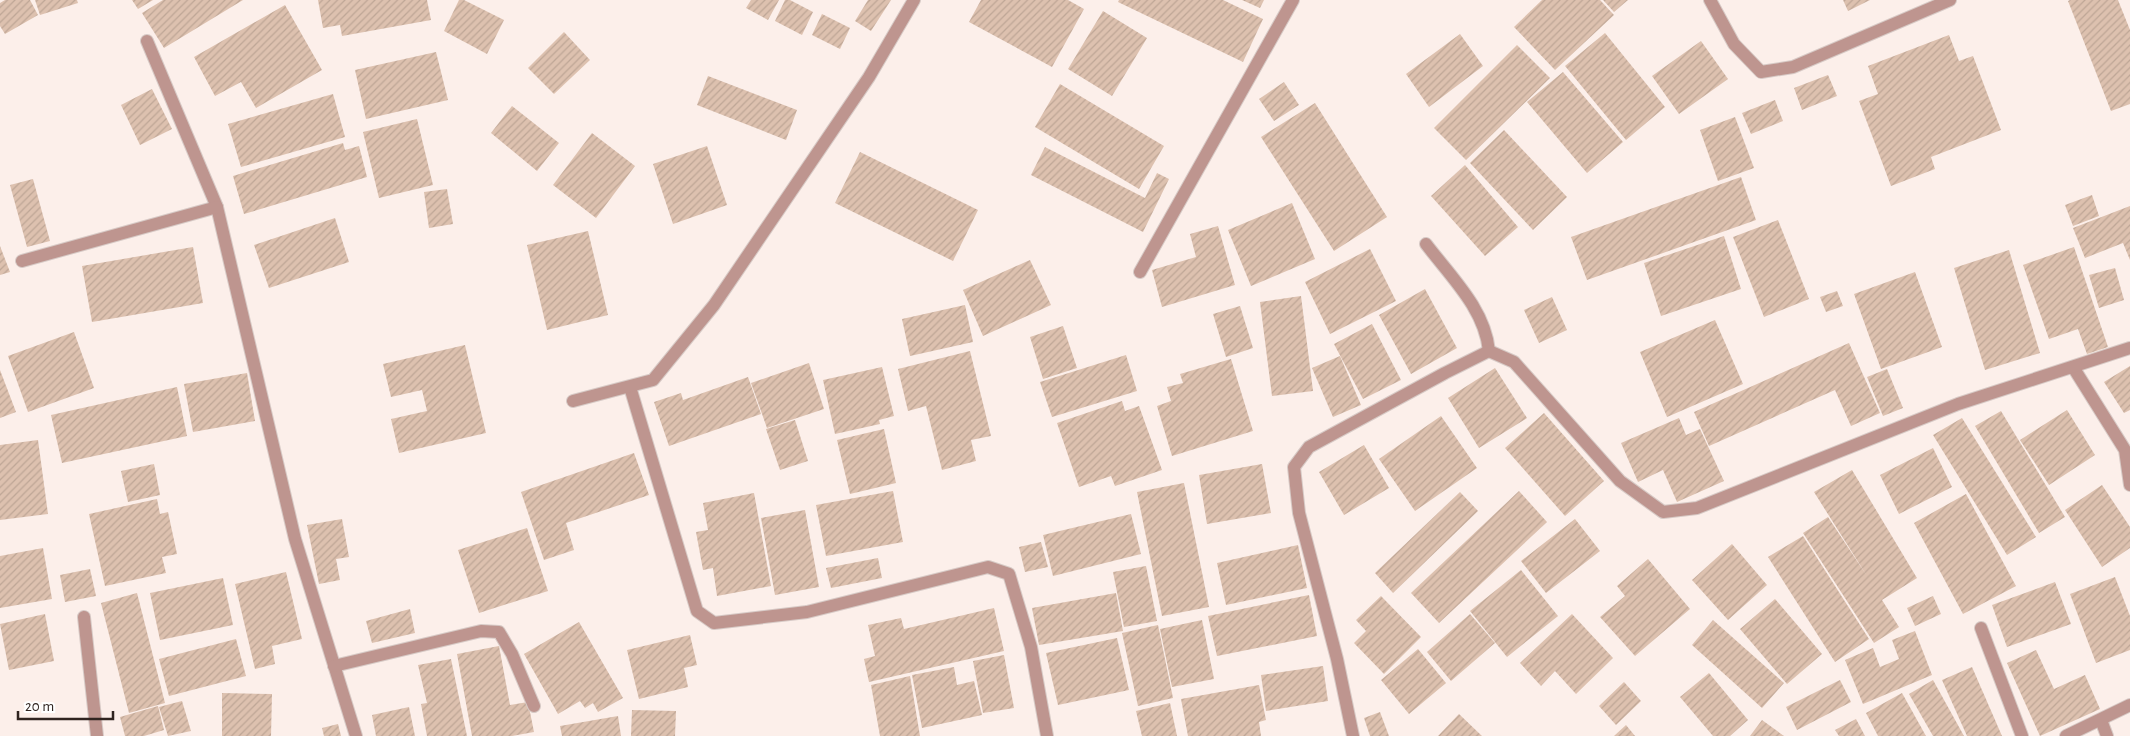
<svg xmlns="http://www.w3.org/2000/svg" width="2130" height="736" font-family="'Alegreya Sans',sans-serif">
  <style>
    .building { fill: url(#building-hatch) }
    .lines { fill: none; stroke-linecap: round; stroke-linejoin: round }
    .minor-casing { stroke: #d7cac6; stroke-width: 14 }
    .minor { stroke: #be958f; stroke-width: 12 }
  </style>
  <defs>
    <pattern id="building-hatch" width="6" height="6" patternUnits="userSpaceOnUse" patternTransform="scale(1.25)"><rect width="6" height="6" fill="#ddc1af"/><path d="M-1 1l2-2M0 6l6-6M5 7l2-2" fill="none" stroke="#bea696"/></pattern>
  </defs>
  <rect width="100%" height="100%" fill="#fcefea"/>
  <!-- building -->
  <g class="building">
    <path d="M5,0H30L38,15L5,34L0,26V3Z"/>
    <path d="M35,0H77L78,3L40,15Z"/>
    <path d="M132,0H153L138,9Z"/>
    <path d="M163,0H243L164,48L142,13Z"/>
    <path d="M318,0H427L431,20L342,36L340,25L323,28Z"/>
    <path d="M459,0H464L504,20L487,54L444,31Z"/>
    <path d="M751,0H779L768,20L746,8Z"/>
    <path d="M785,0H790L813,12L802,35L775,21Z"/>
    <path d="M868,0H891L871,31L855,21Z"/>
    <path d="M981,0H1068L1084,9L1052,67L969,22Z"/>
    <path d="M1119,0H1223L1263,19L1243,62L1118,2Z"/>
    <path d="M1242,0H1264L1260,8Z"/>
    <path d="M1542,0H1600L1614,15L1555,70L1514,27Z"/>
    <path d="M1603,0H1628L1614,12Z"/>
    <path d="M1843,0H1870L1848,11Z"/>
    <path d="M2070,0H2118L2130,30V104L2111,111L2068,1Z"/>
    <path d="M285,5L322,70L256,108L241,82L215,96L194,57Z"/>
    <path d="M1103,11L1147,38L1112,96L1068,69Z"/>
    <path d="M822,14L850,28L840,49L812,35Z"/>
    <path d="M564,32L590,60L554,94L528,68Z"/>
    <path d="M1605,33L1665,107L1626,140L1565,66Z"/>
    <path d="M1460,34L1483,66L1429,107L1406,74Z"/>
    <path d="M1949,35L1959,61L1973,56L2001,130L1931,157L1935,169L1891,186L1859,101L1878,94L1868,66Z"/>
    <path d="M1701,41L1728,79L1679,114L1652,76Z"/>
    <path d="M1517,45L1550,78L1466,160L1434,128Z"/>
    <path d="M436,52L448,100L366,119L355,70Z"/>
    <path d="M1563,72L1623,142L1587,173L1527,102Z"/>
    <path d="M1828,75L1837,96L1802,110L1794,88Z"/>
    <path d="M708,76L797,110L786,140L697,105Z"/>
    <path d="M1284,82L1299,105L1274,121L1259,99Z"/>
    <path d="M1060,84L1164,146L1139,189L1035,127Z"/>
    <path d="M152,89L172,129L140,145L121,105Z"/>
    <path d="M333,94L345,137L241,167L228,124Z"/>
    <path d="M1775,100L1783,121L1751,134L1742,113Z"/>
    <path d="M1315,103L1387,217L1334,251L1261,137Z"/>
    <path d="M512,106L559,143L537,171L491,133Z"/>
    <path d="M1735,117L1754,168L1718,181L1700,130Z"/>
    <path d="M417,119L433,185L379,198L363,132Z"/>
    <path d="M1504,130L1567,197L1533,230L1470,163Z"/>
    <path d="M592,133L635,166L596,218L553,185Z"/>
    <path d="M343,143L345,150L359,146L367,177L244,214L233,176Z"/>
    <path d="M707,146L727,205L673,224L653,164Z"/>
    <path d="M1045,147L1145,198L1157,173L1169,179L1143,232L1031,175Z"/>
    <path d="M860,152L978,210L953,261L835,203Z"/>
    <path d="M1465,165L1518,227L1485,256L1431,196Z"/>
    <path d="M1741,177L1756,220L1587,280L1571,237Z"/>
    <path d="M33,179L50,241L27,247L10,185Z"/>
    <path d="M447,189L453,224L429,228L424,192Z"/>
    <path d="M2092,195L2099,216L2073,226L2065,205Z"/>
    <path d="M1292,203L1315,259L1251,286L1228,230Z"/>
    <path d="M2130,206V260L2123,243L2085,258L2073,228Z"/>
    <path d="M335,218L349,262L269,288L254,245Z"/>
    <path d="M1778,220L1809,299L1764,317L1733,237Z"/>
    <path d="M1218,226L1235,285L1162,307L1152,270L1196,257L1190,234Z"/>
    <path d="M588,231L608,315L547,330L527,245Z"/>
    <path d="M1724,236L1741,289L1661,316L1644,263Z"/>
    <path d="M0,246L10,272L0,275Z"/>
    <path d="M193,247L203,303L92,322L82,266Z"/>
    <path d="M2074,247L2108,347L2087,354L2078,329L2049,339L2023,265Z"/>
    <path d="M1370,249L1396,301L1330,334L1305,282Z"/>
    <path d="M2009,250L2040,353L1985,370L1954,268Z"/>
    <path d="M1030,260L1051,305L983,336L963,290Z"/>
    <path d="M2115,268L2124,300L2099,308L2089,275Z"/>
    <path d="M1915,272L1942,347L1881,369L1854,294Z"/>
    <path d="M1425,289L1457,348L1411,374L1379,315Z"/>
    <path d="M1837,291L1843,306L1826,312L1820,297Z"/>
    <path d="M1301,296L1313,391L1272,396L1260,302Z"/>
    <path d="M1552,297L1567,330L1539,343L1524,310Z"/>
    <path d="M965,305L973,342L910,356L902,319Z"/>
    <path d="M1240,306L1253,348L1226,357L1213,314Z"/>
    <path d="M1715,320L1743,384L1667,417L1640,352Z"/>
    <path d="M1372,324L1401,380L1363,399L1334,344Z"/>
    <path d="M1063,326L1077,368L1043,379L1030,337Z"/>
    <path d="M74,332L94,388L28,412L8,356Z"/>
    <path d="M1849,343L1880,413L1851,426L1835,390L1709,446L1694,412Z"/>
    <path d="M465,345L486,433L399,453L391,419L427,411L422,390L391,397L383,364Z"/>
    <path d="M970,351L991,436L971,440L976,461L942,470L926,406L908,411L898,369Z"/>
    <path d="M1126,355L1137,391L1052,417L1040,382Z"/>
    <path d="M1340,356L1361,405L1333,417L1312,368Z"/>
    <path d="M1231,359L1253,431L1172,456L1157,406L1171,401L1167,387L1183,383L1180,374Z"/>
    <path d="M809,363L824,409L767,428L751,383Z"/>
    <path d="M2130,366V410L2124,413L2104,382Z"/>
    <path d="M882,367L894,416L879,420L880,424L835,434L823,380Z"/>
    <path d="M1495,368L1527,418L1479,448L1448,398Z"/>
    <path d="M1887,369L1903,408L1883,416L1867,377Z"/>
    <path d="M0,370L16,412L0,418Z"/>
    <path d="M247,373L255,421L193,432L184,384Z"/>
    <path d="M748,377L761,414L669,446L654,402L681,393L683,400Z"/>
    <path d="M177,387L187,436L62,463L51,415Z"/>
    <path d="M1122,401L1125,411L1139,406L1162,470L1115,486L1111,476L1079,487L1057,423Z"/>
    <path d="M2067,410L2095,455L2049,485L2020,440Z"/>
    <path d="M2001,411L2065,517L2039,533L1975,426Z"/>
    <path d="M1544,413L1604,481L1565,516L1505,448Z"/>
    <path d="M1441,416L1477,468L1415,511L1379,459Z"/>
    <path d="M1679,418L1686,435L1700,429L1724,481L1677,502L1663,470L1638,482L1621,443Z"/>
    <path d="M1962,418L2036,537L2007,555L1933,435Z"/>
    <path d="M795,420L808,461L780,470L766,429Z"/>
    <path d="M884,429L896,483L850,494L837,440Z"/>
    <path d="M38,440L48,514L0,520V445Z"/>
    <path d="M1364,445L1389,488L1344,515L1319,472Z"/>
    <path d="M1933,448L1952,487L1899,514L1880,475Z"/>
    <path d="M634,453L649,495L566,523L574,550L544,560L521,492Z"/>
    <path d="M154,464L160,495L128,502L121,471Z"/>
    <path d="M1262,464L1271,513L1207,524L1199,475Z"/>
    <path d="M1852,470L1917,578L1882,600L1899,627L1874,643L1803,533L1828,517L1867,576L1814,492Z"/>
    <path d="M1184,483L1209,607L1162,616L1137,492Z"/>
    <path d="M2102,485L2130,527V548L2102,567L2065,510Z"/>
    <path d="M893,491L903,542L826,556L816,505Z"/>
    <path d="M1519,491L1547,522L1439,623L1411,593Z"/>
    <path d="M1460,492L1478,511L1393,593L1375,573Z"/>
    <path d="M754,493L771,586L717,596L713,568L703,570L696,532L708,530L703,503Z"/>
    <path d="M1966,494L2016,586L1963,614L1914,523Z"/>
    <path d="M157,499L160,514L168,512L177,554L162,557L166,573L105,586L89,514Z"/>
    <path d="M805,510L819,587L775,595L761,518Z"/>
    <path d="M1131,514L1141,554L1053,576L1043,535Z"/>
    <path d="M342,519L349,557L336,559L340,580L319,584L307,525Z"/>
    <path d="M1575,519L1600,551L1546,593L1521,561Z"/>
    <path d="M527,528L548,591L479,613L458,550Z"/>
    <path d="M1803,536L1869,639L1835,662L1768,557Z"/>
    <path d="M1041,542L1048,567L1025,572L1019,547Z"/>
    <path d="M1732,544L1767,585L1728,620L1692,580Z"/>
    <path d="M1298,545L1307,588L1226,605L1217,563Z"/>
    <path d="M43,548L52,599L0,608V556Z"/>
    <path d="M878,558L882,578L831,588L826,568Z"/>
    <path d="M1648,559L1690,609L1635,656L1600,617L1625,596L1617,586Z"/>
    <path d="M1146,566L1157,621L1124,627L1113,572Z"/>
    <path d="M90,569L96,596L65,602L60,575Z"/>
    <path d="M1521,570L1558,616L1507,657L1470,611Z"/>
    <path d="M286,572L302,639L272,646L275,664L255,669L235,584Z"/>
    <path d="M2115,577L2130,616V650L2096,663L2070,594Z"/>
    <path d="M223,578L233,625L160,640L150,593Z"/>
    <path d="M2055,582L2071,624L2007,647L1992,605Z"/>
    <path d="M137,593L165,703L129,713L101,603Z"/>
    <path d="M1116,593L1123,631L1039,645L1032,608Z"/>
    <path d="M1309,595L1317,636L1217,656L1208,616Z"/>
    <path d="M1381,596L1421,637L1384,674L1354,643L1366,631L1356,620Z"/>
    <path d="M1933,596L1941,614L1915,626L1907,608Z"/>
    <path d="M1775,599L1822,654L1787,684L1740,629Z"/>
    <path d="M994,608L1004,651L869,682L864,659L875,656L868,625L901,618L904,629Z"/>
    <path d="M410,609L415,633L372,643L366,621Z"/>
    <path d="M45,614L54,661L9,670L0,624Z"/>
    <path d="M1470,614L1495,643L1451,681L1427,652Z"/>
    <path d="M1572,614L1613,658L1576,694L1555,671L1541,686L1520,663Z"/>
    <path d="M1202,620L1214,679L1172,687L1160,629Z"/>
    <path d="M1713,620L1784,683L1762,708L1692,645Z"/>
    <path d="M579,622L623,698L598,712L593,703L585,708L580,701L558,714L524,654Z"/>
    <path d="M1158,625L1173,698L1138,706L1122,633Z"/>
    <path d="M1915,631L1932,675L1863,704L1845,660L1873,648L1880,667L1899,659L1892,640Z"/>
    <path d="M690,635L697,665L684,668L688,687L639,699L627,650Z"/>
    <path d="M1117,638L1129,690L1058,705L1046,653Z"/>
    <path d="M236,639L246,676L169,696L159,659Z"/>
    <path d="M499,646L510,705L528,702L534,732L512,736H472L457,654Z"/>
    <path d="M1418,649L1446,683L1409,714L1381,680Z"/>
    <path d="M2036,650L2054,689L2085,675L2100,709L2040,736L2007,663Z"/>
    <path d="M1004,655L1014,708L983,713L973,661Z"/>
    <path d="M451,659L467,736H427L421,704L427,703L418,665Z"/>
    <path d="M1323,666L1328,701L1266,711L1261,675Z"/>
    <path d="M954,667L957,685L974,681L982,715L922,728L912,675Z"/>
    <path d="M1972,667L2002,736H1967L1942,680Z"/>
    <path d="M1709,673L1748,720L1730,736H1713L1680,697Z"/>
    <path d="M910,676L920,736H880L871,685Z"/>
    <path d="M1840,680L1851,702L1797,730L1786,707Z"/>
    <path d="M1933,680L1964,736H1933L1909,694Z"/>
    <path d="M1624,682L1641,701L1616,725L1599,706Z"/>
    <path d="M1259,685L1266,720L1259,722L1261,736H1188L1181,699Z"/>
    <path d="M222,693L272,694L271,736H222Z"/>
    <path d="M1902,693L1926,736H1878L1866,713Z"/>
    <path d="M182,701L191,731L168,736L159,707Z"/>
    <path d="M1170,703L1177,736H1142L1136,711Z"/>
    <path d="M158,706L164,730L144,736H125L120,717Z"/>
    <path d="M409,707L415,736H376L372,715Z"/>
    <path d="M632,710L676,711L675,736H631Z"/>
    <path d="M1380,712L1389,736H1370L1364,718Z"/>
    <path d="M1459,714L1482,736H1438Z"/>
    <path d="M618,716L621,736H562L560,726Z"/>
    <path d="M1856,719L1865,736H1839L1835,730Z"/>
    <path d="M1762,720L1784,736H1750Z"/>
    <path d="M338,724L341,736H324L322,728Z"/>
    <path d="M1626,725L1635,736H1614Z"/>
  </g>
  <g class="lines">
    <!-- minor casing -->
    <g class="minor-casing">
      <g id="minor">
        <path d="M1710,0L1734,44L1761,72L1793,67L1950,0"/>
        <path d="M147,41L217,207L295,539L356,736"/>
        <path d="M1426,244C1451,277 1485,309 1489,351"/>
        <path d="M22,261L217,207"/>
        <path d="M1140,272L1293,0"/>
        <path d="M2073,367L2125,450L2130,485"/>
        <path d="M630,387L697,611L714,623L807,612L988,567L1009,574L1031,647L1047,736"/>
        <path d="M573,401L653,380L714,305L869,77L914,0"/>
        <path d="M84,617L97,736"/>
        <path d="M1981,628L2022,736"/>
        <path d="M334,666L481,631L499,632L512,654L534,706"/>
        <path d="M2101,720L2107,736"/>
        <path d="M1353,736L1337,659L1299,513L1294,467L1309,447L1445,373L1489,351L1514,362L1620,481L1663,512L1697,508L1958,404L2130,348"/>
        <path d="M2066,736L2130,705"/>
      </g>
    </g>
    <!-- minor -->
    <use href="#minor" class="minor"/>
  </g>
  <!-- scale -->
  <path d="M18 711v8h95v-8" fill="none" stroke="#302420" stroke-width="2.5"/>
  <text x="25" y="711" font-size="15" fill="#302420" stroke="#ffffff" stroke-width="4" paint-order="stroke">20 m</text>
</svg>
